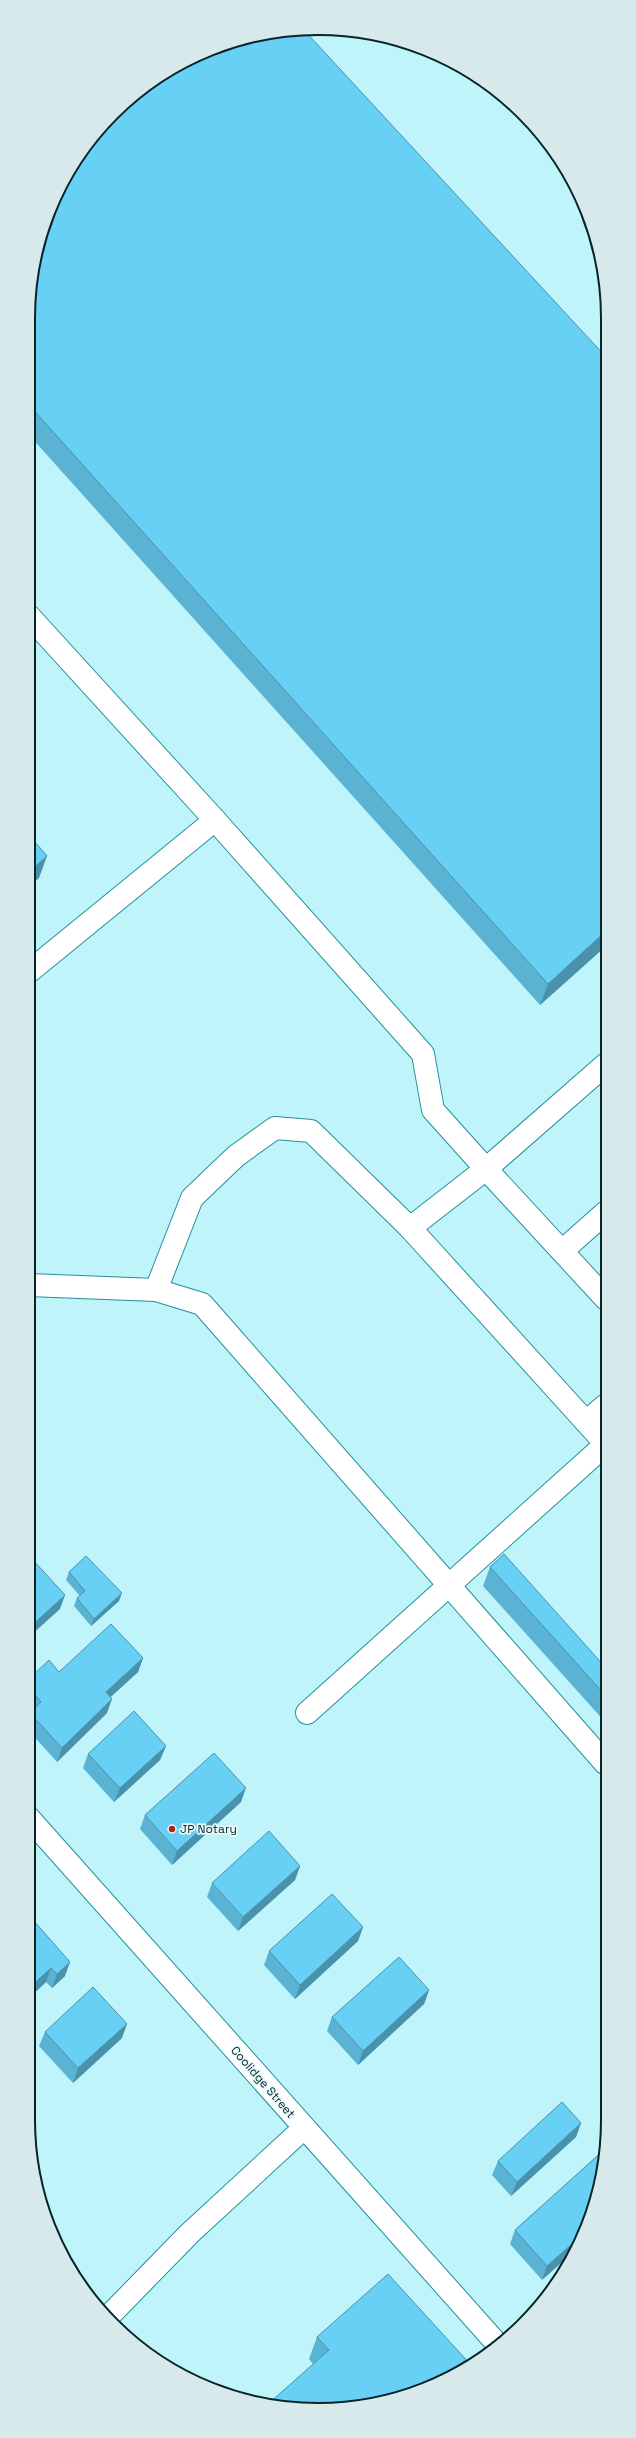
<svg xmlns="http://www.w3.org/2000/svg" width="636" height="2438" font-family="'Space Grotesk',sans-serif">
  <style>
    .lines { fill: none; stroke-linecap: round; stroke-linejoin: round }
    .minor-casing { stroke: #26909a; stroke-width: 24 }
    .minor { stroke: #fff; stroke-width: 22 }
    .wall { fill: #5ab3d3 }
    .shaded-wall { fill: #4a92ac }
    .building { fill: #69d0f5; stroke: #4a92ac }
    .poi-dot { fill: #b32229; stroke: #e9fafc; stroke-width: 1.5 }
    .labels { text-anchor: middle; stroke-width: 3.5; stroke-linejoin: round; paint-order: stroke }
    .poi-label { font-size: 12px; fill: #052528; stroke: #e9fafc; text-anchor: start }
    .street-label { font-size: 12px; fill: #052528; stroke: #e9fafc }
    .rim { fill: none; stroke: #052528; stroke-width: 2 }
  </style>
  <rect width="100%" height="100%" fill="#bef4fa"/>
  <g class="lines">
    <!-- minor casing -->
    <g class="minor-casing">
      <g id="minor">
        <path d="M30,617L215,820L423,1054L433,1110L486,1169L606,1064"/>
        <path d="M30,971L215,820"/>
        <path d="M410,1228L606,1444"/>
        <path d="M562,1251L606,1212"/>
        <path d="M29,1285L156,1290L202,1304L605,1763"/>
        <path d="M156,1290L192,1198L236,1156L275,1128L311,1131L410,1228L486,1169L606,1299"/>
        <path d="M586,1422L606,1405"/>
        <path d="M307,1713L606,1444"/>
        <path d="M28,1817L499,2346"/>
        <path d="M107,2318L190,2233L304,2128"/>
      </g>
    </g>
    <!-- minor -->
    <use href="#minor" class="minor"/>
  </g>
  <!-- wall -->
  <g class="wall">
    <path d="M31,280L606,946L540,1005L30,436Z"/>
    <path d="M490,1567L606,1668V1723L483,1586Z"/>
    <path d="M69,1572L119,1601L91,1626L74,1606L77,1598L80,1596L66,1580Z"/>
    <path d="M143,1658L138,1672L110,1697L107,1713L57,1762L29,1731V1717L30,1713L32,1711L29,1708V1679L59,1672Z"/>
    <path d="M166,1746L160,1760L114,1802L83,1768L88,1754Z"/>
    <path d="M241,1802L172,1865L140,1829L145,1815Z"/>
    <path d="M300,1866L295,1880L238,1931L207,1897L212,1883Z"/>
    <path d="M28,1926L65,1976L52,1988L46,1982L28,1999Z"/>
    <path d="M363,1927L358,1941L295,1999L264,1965L269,1951Z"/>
    <path d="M429,1990L424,2004L358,2065L327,2031L332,2017Z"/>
    <path d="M45,2032L122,2038L73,2083L39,2046Z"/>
    <path d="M581,2123L576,2137L511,2196L492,2175L498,2161Z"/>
    <path d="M605,2149L542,2280L510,2244L515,2230Z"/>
    <path d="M317,2337L471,2365L313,2364L309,2359Z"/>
  </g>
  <!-- shaded-wall -->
  <g class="shaded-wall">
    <path d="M36,778L30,794V783Z"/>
    <path d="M47,856L39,878L30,886V871Z"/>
    <path d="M606,931V946L540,1005L548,984Z"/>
    <path d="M33,1523L29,1534V1527Z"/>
    <path d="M122,1593L119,1601L91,1626L94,1619Z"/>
    <path d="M65,1595L60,1609L29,1637V1628Z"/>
    <path d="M143,1658L138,1672L101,1706L106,1692Z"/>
    <path d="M112,1699L107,1713L57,1762L62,1748Z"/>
    <path d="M166,1746L160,1760L114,1802L120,1788Z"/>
    <path d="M246,1788L241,1802L172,1865L177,1851Z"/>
    <path d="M300,1866L295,1880L238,1931L243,1917Z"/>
    <path d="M363,1927L358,1941L295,1999L300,1985Z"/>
    <path d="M70,1962L65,1976L52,1988L57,1974Z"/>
    <path d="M51,1968L46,1982L28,1999V1989Z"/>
    <path d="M429,1990L424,2004L358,2065L363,2051Z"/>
    <path d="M127,2024L122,2038L73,2083L78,2068Z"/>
    <path d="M581,2123L576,2137L511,2196L517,2182Z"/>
    <path d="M583,2234L576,2250L542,2280L547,2266Z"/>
  </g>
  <!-- building -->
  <g class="building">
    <path d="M299,29H303L606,357V931L548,984L30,406L31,280L43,225L67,173L100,127L142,88L190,58L243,38Z"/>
    <path d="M30,771L36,778L30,783Z"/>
    <path d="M30,836L47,856L30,871Z"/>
    <path d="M29,1518L33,1523L29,1527Z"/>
    <path d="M504,1554L606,1668V1696L490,1567Z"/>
    <path d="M86,1556L122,1593L94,1619L77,1598L85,1591L69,1572Z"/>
    <path d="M33,1560L65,1595L29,1628V1564Z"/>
    <path d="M111,1624L143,1658L106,1692L112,1699L62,1748L30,1713L41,1702L29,1688V1679L49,1660L59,1672Z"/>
    <path d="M134,1711L166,1746L120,1788L88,1754Z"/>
    <path d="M214,1753L246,1788L177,1851L145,1815Z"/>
    <path d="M269,1831L300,1866L243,1917L212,1883Z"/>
    <path d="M332,1894L363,1927L300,1985L269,1951Z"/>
    <path d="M34,1921L70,1962L57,1974L51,1968L28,1989V1926Z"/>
    <path d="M399,1957L429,1990L363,2051L332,2017Z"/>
    <path d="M93,1987L127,2024L78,2068L45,2032Z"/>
    <path d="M562,2102L581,2123L517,2182L498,2161Z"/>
    <path d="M605,2149V2158L593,2213L583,2234L547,2266L515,2230Z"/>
    <path d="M388,2274L471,2365L446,2380L393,2400L299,2409L268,2404L329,2350L317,2337Z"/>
  </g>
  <!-- markers -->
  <circle class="poi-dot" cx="172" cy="1829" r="4"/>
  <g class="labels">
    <!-- poi labels -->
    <g class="poi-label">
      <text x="180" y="1833">JP Notary</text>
    </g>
    <!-- street labels -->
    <g class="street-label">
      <text transform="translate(263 2082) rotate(49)" y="4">Coolidge Street</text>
    </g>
  </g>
  <!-- crop -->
  <path d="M0 0H636V2438H0ZM318 35H318A283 283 0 0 1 601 318V2120A283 283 0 0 1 318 2403H318A283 283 0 0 1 35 2120V318A283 283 0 0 1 318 35Z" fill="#d7e9eb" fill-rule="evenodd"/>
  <path class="rim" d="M318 35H318A283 283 0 0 1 601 318V2120A283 283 0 0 1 318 2403H318A283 283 0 0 1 35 2120V318A283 283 0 0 1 318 35Z"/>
</svg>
